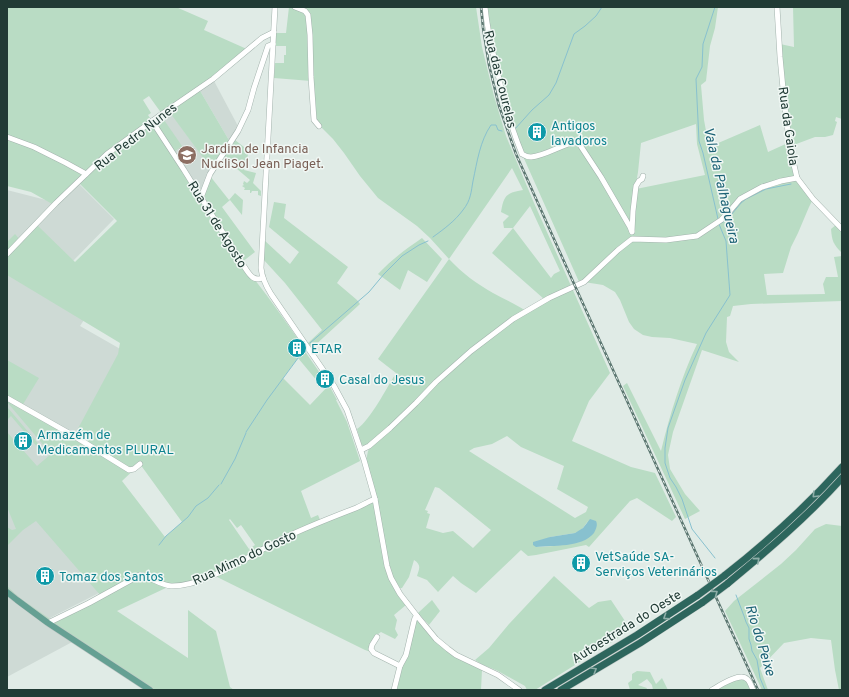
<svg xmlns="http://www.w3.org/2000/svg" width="849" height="697" font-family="Overpass,sans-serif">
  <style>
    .built { fill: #cedad5 }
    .green { fill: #b9dcc4; fill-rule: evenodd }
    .water { fill: #88c1cf }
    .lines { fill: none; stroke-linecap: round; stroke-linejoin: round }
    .stream { stroke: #88c1cf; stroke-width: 1 }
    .minor-casing { stroke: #a3b3ad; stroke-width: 6 }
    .major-casing { stroke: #c1c8c6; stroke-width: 7 }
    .highway-casing { stroke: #c1c8c6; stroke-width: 8 }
    .minor { stroke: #fff; stroke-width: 5 }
    .major { stroke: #65a093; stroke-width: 6 }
    .highway { stroke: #2d665d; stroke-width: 7 }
    .rail-casing { stroke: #5b7670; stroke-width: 2.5 }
    .rail { stroke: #f0f7f4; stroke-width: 1; stroke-dasharray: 3; stroke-linecap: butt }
    .highway-bridge-casing { stroke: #c1c8c6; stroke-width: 8; stroke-linecap: butt }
    .highway-bridge { stroke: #2d665d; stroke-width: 7 }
    .oneway { stroke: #8eaea8 }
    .labels { text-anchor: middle; stroke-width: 3; stroke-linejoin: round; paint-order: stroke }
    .street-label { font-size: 13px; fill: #213b35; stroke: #f0f7f4 }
    .culture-label { font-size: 13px; fill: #0d838f; stroke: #f0f7f4; text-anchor: start }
    .education-label { font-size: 13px; fill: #785e54; stroke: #f0f7f4; text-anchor: start }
    .water-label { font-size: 14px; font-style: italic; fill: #1c6275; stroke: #f0f7f4 }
  </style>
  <rect width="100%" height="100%" fill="#e0ebe6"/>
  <!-- built -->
  <g class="built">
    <path d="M213,79L239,128L230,142L199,89Z"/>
    <path d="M168,109L212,170L202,195L152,121Z"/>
    <path d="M76,181L114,219L73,261L103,291L80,326L122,350L59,464L148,568L44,621L74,641L7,677V190L54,202Z"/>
  </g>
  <!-- green -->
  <g class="green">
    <path d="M7,7H176L208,21L204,30L249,50L199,89L230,142L212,170L168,110L162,114L149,96L143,100L151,113L148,115L152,121L200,197L210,176L229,200L235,193L243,200L242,215L230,200L222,207L255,252L242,262L243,265C265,292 285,320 304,348V350L322,376L318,382L298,358L283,378L310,405L329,385L337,400H336L347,422L360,461L301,491L311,518L318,515L321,522L374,499L381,546L386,571L390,580L406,605L394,615L397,620L395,629L398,635L395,639L381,632L378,634L372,645L374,653L365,650L213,575L196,582L170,586L117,611L188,658V610L216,631L230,687L234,690H150L7,592V586L20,598L53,621L101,596L36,521L23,530L7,546V527L12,530L16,529L7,507V432L37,466L51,454L7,402V360L39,378L22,406L74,436L118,354L120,343L7,275V242L15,234L20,240L36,224L75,262L117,221L78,182L54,205L31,192L7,186ZM140,464L182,522L165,537L122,481ZM230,519L237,528L241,525L255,545L249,549L229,520Z"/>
    <path d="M289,7H476L482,47L494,96L506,136L534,203L610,373L589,401L572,441L631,467L655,473L676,517L672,521L637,498L630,501L589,547L586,545L536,555L528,556L521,550L476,593L461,583L453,576L438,592L427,580L417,576C419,569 422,565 414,560L409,577L402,588H400L393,577L388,560L373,483L366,461L368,451L370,448L362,445L361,443L357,429C371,419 386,389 396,373L378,359L449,259L430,238L417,226L378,198L360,176L344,153L333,139L314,120L311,81L274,78L275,63H284V55H286V46H276V33H286ZM512,168L523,190C506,193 504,195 501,212L509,216L503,222L504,228H513L492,253L544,299L526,311C516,304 504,299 493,293C477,284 462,273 449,259ZM530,206L560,271L554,274L551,278L513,228ZM507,436L521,447L564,466L557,489L588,507L586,512L575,518L469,451L474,448L492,444ZM435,487L439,488L491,530L473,548L453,531L443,533L426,528L430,514L427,513L428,511L425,510ZM588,521L580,542L554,546L536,547L550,537L575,533L580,531L583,528Z"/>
    <path d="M485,7H718L715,28L710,46L706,81L701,85L704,120L709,147L760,125L768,152L790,142C786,110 781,77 780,44L794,47L793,7H842V119L836,117L835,121L837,122L833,135L825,137H815L791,146L794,165L797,177L813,199L809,207L798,233L791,247L783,273L764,274L767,295L825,294L823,284L826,277H838L834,257L842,256V301L751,304L733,306L730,316L727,317L726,342L729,352L739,362L702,350L673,432L668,455L670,469L685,494L700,511L685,519L623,386L627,383L661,451C670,414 681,378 697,344L670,338L652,337L643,335L634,329L629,322L620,300L615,292L603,285L584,282L580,284L522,154C525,156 528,157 531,157C544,156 561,145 575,142L580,145L601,177L632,231L633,226V211L636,189L705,175L697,144L696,124L641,143L638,172L632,208L631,227L596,165L580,142L575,139L534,155C520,155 519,142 515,131L514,132L506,111L500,86L489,33Z"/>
    <path d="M162,117L182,146L174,152L155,123Z"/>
    <path d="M235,140L249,151L244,170L256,173L253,183L261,191V196L258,195V191H252L251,193H250V190H244L245,188L242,186L244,185L243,184L244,181L247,183L250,180L223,157L228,150H230Z"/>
    <path d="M274,202L286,204L284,218L348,267L337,283L357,300L360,304L312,348L308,343L322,330L285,283L263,259L264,240L290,264L299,252L269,227Z"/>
    <path d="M837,224L842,229V253C833,244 832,241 831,229Z"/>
    <path d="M422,238L442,259L427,282L408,270L400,290L378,274C391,260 406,249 422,238Z"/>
    <path d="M8,408L41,447L39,449L11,416L7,420V409Z"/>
    <path d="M826,524L842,526V690H839L835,670L831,640L811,638L784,643L760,668L768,690H762L725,611L734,601L781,564L796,550L815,529Z"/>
    <path d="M554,576L589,608L598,602L611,600L631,630L535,690H527L525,686L498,671L481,664L475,660L489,648L509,624Z"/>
    <path d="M432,600L440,611L429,625L418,613Z"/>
    <path d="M416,621H418L420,622L443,648L449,653L482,670L481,690H394Z"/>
    <path d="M637,671L650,672L656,684L662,678L668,690H653L652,685L647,679L638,685L647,688L646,690H630L628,683L632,680V674Z"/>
    <path d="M745,677L753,690H712L723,684Z"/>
  </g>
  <!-- water -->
  <path class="water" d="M590,519L596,521C598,525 596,529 594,533C582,548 553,545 536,547L533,545V542L550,537L575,533L583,528Z"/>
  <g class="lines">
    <!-- stream -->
    <g class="stream">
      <path d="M715,7L703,44L702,67L696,79L699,141L703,153L718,219"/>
      <path d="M515,129L532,110L549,95L556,83L574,34L585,26L596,16L602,7"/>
      <path d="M719,224L727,220L741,203L746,199L766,189L791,184"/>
      <path d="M433,237C444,229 455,221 463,210C471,200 471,192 473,181C477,162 480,141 491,125H496L498,130L502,131"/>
      <path d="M310,343L369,292L384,274L402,256L419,245L428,241"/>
      <path d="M246,432L267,400L304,350"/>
      <path d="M221,484L235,459L246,433"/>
      <path d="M159,545L166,536L188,517L196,506L208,498L219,485"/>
      <path d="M715,558L692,529L682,499L676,487L670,478L665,463V448L668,428L685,380L706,333L730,295L726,241L721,229L719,224"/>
      <path d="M736,595L744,616L746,622L749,628V639L751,645L752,651L757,660L760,678L765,690"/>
    </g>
    <!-- minor casing -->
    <g class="minor-casing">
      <g id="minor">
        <path d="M275,7L261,268C262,278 266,286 271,294L334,386L347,410L364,460L375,499L387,566L391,578L400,594L417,616L436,639L448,649L456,655L498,675L519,690"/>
        <path d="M295,7L305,11L308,15L310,35L311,77L314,120L319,126"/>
        <path d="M485,7C487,27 491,46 496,65C502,95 510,125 522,154C525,156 528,157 531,157C545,156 561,145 575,142L580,145L601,177L630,227L632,232"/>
        <path d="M777,7L780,57L784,99L788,132L794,165L797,178L813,199L842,229"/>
        <path d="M152,121L184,170L243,265C249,273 252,282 263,278"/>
        <path d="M7,137L34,147L66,163L86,174"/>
        <path d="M201,197L202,195L210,174L238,131L248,110L254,88L268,46L273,44"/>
        <path d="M632,231L633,211L636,186L639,181L642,179L643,176"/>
        <path d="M7,254L56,203L107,154L162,114L213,79L262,38L274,32"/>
        <path d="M7,398L74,436L129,470L134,469L140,464"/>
        <path d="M361,450L369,446L390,428L416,403L436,382L471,351L513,319L549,298L584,282L618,250L632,239L666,240L689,237L697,236L721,220L729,212L740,199L762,187L781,181L797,178"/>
        <path d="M48,623L89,603L140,575C151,577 160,585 171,586C204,587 250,555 280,540C304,528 330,518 356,508C363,505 369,501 375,499"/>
        <path d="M377,637L372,645L371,649L374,653L400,666"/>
        <path d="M394,690L400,666L406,655L414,621L415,618L417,616"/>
        <path d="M712,690C719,686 740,672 747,679C750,681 751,686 753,690"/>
      </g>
    </g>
    <!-- major casing -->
    <g class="major-casing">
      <path id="major" d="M7,592L17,600L48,623L150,690"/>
    </g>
    <!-- highway casing -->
    <g class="highway-casing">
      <g id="highway">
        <path d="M724,576C766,543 806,507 842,467"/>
        <path d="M727,584C767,551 807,517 842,478"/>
        <path d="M545,690L637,635L698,595"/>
        <path d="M561,690L640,643L703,602"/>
      </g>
    </g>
    <!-- minor -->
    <use href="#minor" class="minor"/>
    <!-- major -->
    <use href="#major" class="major"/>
    <!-- highway -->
    <use href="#highway" class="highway"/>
    <!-- rail casing -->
    <g class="rail-casing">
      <path id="rail" d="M481,7L483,28L489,65L499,106L516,154L575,286L758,690"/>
    </g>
    <!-- rail -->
    <use href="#rail" class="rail"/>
    <!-- highway-bridge casing -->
    <g class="highway-bridge-casing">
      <g id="highway-bridge">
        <path d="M698,595L724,576"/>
        <path d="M703,602L727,584"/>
      </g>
    </g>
    <!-- highway-bridge -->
    <use href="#highway-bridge" class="highway-bridge"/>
  </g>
  <!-- one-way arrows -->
  <defs><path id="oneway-chevron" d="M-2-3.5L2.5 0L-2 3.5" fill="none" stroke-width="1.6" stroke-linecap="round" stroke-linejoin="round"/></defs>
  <g class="oneway">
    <use href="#oneway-chevron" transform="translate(815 495) rotate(135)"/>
    <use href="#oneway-chevron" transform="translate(757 560) rotate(-40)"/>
    <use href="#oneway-chevron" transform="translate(715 593) rotate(-36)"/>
    <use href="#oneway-chevron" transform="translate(666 617) rotate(147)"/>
    <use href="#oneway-chevron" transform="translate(594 670) rotate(-31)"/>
  </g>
  <!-- icons -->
  <defs>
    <g id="building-disc" transform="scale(1)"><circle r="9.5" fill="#0f9aa8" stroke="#f0f7f4"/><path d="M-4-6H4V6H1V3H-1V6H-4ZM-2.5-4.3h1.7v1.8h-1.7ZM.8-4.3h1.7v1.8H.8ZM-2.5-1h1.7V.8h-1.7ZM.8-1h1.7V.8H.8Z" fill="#fff"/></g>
    <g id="school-disc" transform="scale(1)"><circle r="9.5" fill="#8d6e63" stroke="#f0f7f4"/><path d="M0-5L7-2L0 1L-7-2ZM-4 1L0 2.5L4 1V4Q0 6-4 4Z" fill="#fff"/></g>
  </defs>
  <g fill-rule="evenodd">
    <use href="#building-disc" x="537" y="132"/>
    <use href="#school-disc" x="187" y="155"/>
    <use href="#building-disc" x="297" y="348"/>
    <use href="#building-disc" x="325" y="379"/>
    <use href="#building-disc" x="23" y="441"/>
    <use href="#building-disc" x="581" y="563"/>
    <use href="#building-disc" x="45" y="576"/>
  </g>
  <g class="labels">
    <!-- street labels -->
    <g class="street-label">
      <text transform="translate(501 79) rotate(76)" y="5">Rua das Courelas</text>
      <text transform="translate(789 126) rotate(82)" y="5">Rua da Gaiola</text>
      <text transform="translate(135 136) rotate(-38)" y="5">Rua Pedro Nunes</text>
      <text transform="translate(218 224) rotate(58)" y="5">Rua 31 de Agosto</text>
      <text transform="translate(244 557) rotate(-25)" y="5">Rua Mimo do Gosto</text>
      <text transform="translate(626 626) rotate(-32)" y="5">Autoestrada do Oeste</text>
    </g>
    <!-- culture labels -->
    <g class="culture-label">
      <text x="551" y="130">Antigos<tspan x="551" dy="15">lavadoros</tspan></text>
      <text x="311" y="353">ETAR</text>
      <text x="339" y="384">Casal do Jesus</text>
      <text x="37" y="439">Armazém de<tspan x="37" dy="15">Medicamentos PLURAL</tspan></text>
      <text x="595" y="561">VetSaúde SA-<tspan x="595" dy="15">Serviços Veterinários</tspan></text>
      <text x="59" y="581">Tomaz dos Santos</text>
    </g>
    <!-- education labels -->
    <g class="education-label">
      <text x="201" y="153">Jardim de Infancia<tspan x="201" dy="15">NucliSol Jean Piaget.</tspan></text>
    </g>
    <!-- water labels -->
    <g class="water-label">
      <text transform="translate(722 185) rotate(77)" y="5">Vala da Palhagueira</text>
      <text transform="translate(761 640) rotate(73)" y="5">Rio do Peixe</text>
    </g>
  </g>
  <!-- border -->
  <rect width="849" height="697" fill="none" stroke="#213b35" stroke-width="16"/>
</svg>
